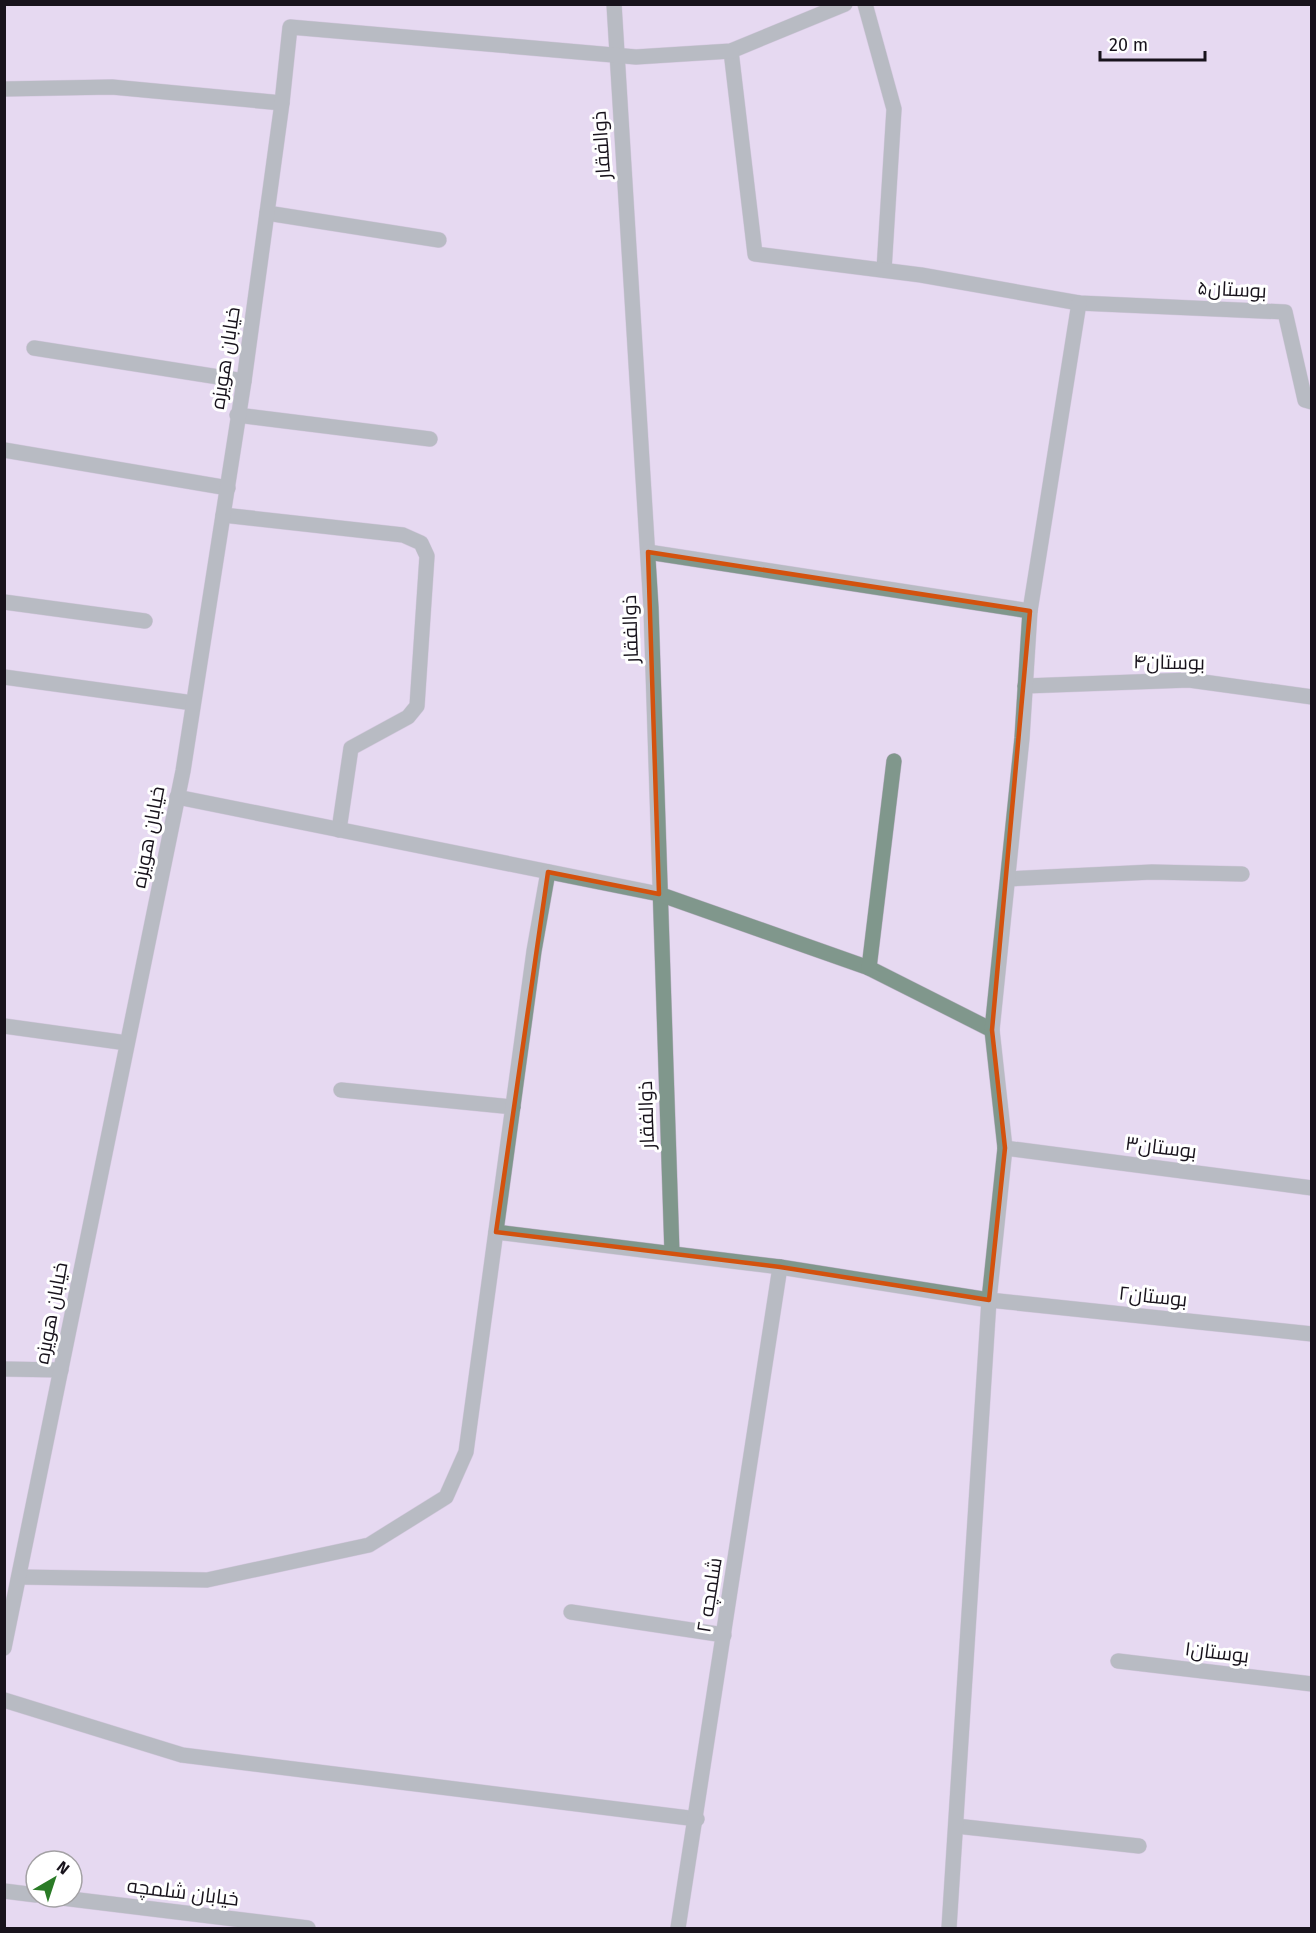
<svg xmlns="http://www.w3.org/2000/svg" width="1316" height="1933" font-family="'Fira Sans',Cairo,sans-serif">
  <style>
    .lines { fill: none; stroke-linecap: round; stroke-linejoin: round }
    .minor-casing { stroke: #c1b5cb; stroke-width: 16 }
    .minor { stroke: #80978c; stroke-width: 15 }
    .marked { fill: none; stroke: #d3520e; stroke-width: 4.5; stroke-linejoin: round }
    .labels { text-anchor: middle; stroke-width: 6; stroke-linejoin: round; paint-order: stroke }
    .street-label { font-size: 20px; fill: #18131c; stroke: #fff }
  </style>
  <rect width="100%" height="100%" fill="#e6d9f1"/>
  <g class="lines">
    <!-- minor casing -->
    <g class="minor-casing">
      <g id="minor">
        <path d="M614,4L651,608L672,1253"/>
        <path d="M865,4L894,109L884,270"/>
        <path d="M731,51L755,254L921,275L1079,303L1285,312L1305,400L1312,402"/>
        <path d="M4,89L112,87L282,103"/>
        <path d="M267,213L439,240"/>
        <path d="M34,348L244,381"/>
        <path d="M237,415L430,439"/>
        <path d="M4,450L228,488"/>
        <path d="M223,515L403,535L421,543L427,556L417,706L408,717L351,748L339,830"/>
        <path d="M648,552L1030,611"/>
        <path d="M4,602L145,621"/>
        <path d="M4,677L193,703"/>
        <path d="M1025,686L1189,680L1312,697"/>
        <path d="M177,797L659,894L869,968L992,1030"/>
        <path d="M1008,879L1152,872L1242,874"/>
        <path d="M869,968L894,761"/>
        <path d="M4,1026L127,1043"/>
        <path d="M341,1090L513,1107"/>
        <path d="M1005,1148L1312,1188"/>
        <path d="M496,1232L780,1267L989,1300L1312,1334"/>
        <path d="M4,1369L61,1370"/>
        <path d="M19,1577L207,1580L369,1545L446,1497L466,1452L534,951L548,872"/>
        <path d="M571,1612L724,1635"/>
        <path d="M4,1648L183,771L244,381L282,103L290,27L636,57L731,51L845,4"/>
        <path d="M1118,1661L1312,1684"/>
        <path d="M4,1700L182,1755L697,1819"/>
        <path d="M956,1826L1139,1846"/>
        <path d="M4,1891L36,1895"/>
        <path d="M54,1897L308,1928"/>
        <path d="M678,1928L780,1267"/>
        <path d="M949,1928L989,1300L1005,1148L992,1030L1022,738L1030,611L1079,303"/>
      </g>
    </g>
    <!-- minor -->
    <use href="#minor" class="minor"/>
  </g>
  <!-- marked area -->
  <path d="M0 0H1316V1933H0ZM648,552L1030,611L992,1030L1005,1148L989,1300L780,1267L496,1232L548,872L659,894Z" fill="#e6d9f1" fill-opacity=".55" fill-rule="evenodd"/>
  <path class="marked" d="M648,552L1030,611L992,1030L1005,1148L989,1300L780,1267L496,1232L548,872L659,894Z"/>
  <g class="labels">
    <!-- street labels -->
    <g class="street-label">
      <text transform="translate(601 145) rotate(-94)" y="7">ذوالفقار</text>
      <text transform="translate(1232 289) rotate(3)" y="7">بوستان۵</text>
      <text transform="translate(225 358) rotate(-81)" y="7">خیابان هویزه</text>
      <text transform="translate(630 629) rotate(-92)" y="7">ذوالفقار</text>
      <text transform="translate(1169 662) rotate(1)" y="7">بوستان۴</text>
      <text transform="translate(148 837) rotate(-79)" y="7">خیابان هویزه</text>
      <text transform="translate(646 1115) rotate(-92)" y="7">ذوالفقار</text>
      <text transform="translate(1161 1147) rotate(7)" y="7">بوستان۳</text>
      <text transform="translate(1153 1296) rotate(6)" y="7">بوستان۲</text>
      <text transform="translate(51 1313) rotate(-79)" y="7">خیابان هویزه</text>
      <text transform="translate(709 1595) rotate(-81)" y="7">شلمچه ۲</text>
      <text transform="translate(1217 1652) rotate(7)" y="7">بوستان۱</text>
      <text transform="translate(183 1892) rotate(7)" y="7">خیابان شلمچه</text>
    </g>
  </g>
  <!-- border -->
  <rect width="1316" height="1933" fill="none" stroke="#18131c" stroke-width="12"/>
  <!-- north arrow -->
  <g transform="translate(54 1879) rotate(39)"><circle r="28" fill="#ffffff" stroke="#a3a1a4" stroke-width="1.5"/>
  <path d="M0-4.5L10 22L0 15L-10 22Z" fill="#2a7b26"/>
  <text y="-9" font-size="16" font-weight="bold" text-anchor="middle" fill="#18131c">N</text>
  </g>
  <!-- scale -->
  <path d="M1100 51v9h105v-9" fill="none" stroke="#18131c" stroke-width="3"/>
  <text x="1109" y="51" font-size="18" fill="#18131c" stroke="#ffffff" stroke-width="4.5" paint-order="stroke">20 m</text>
</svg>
